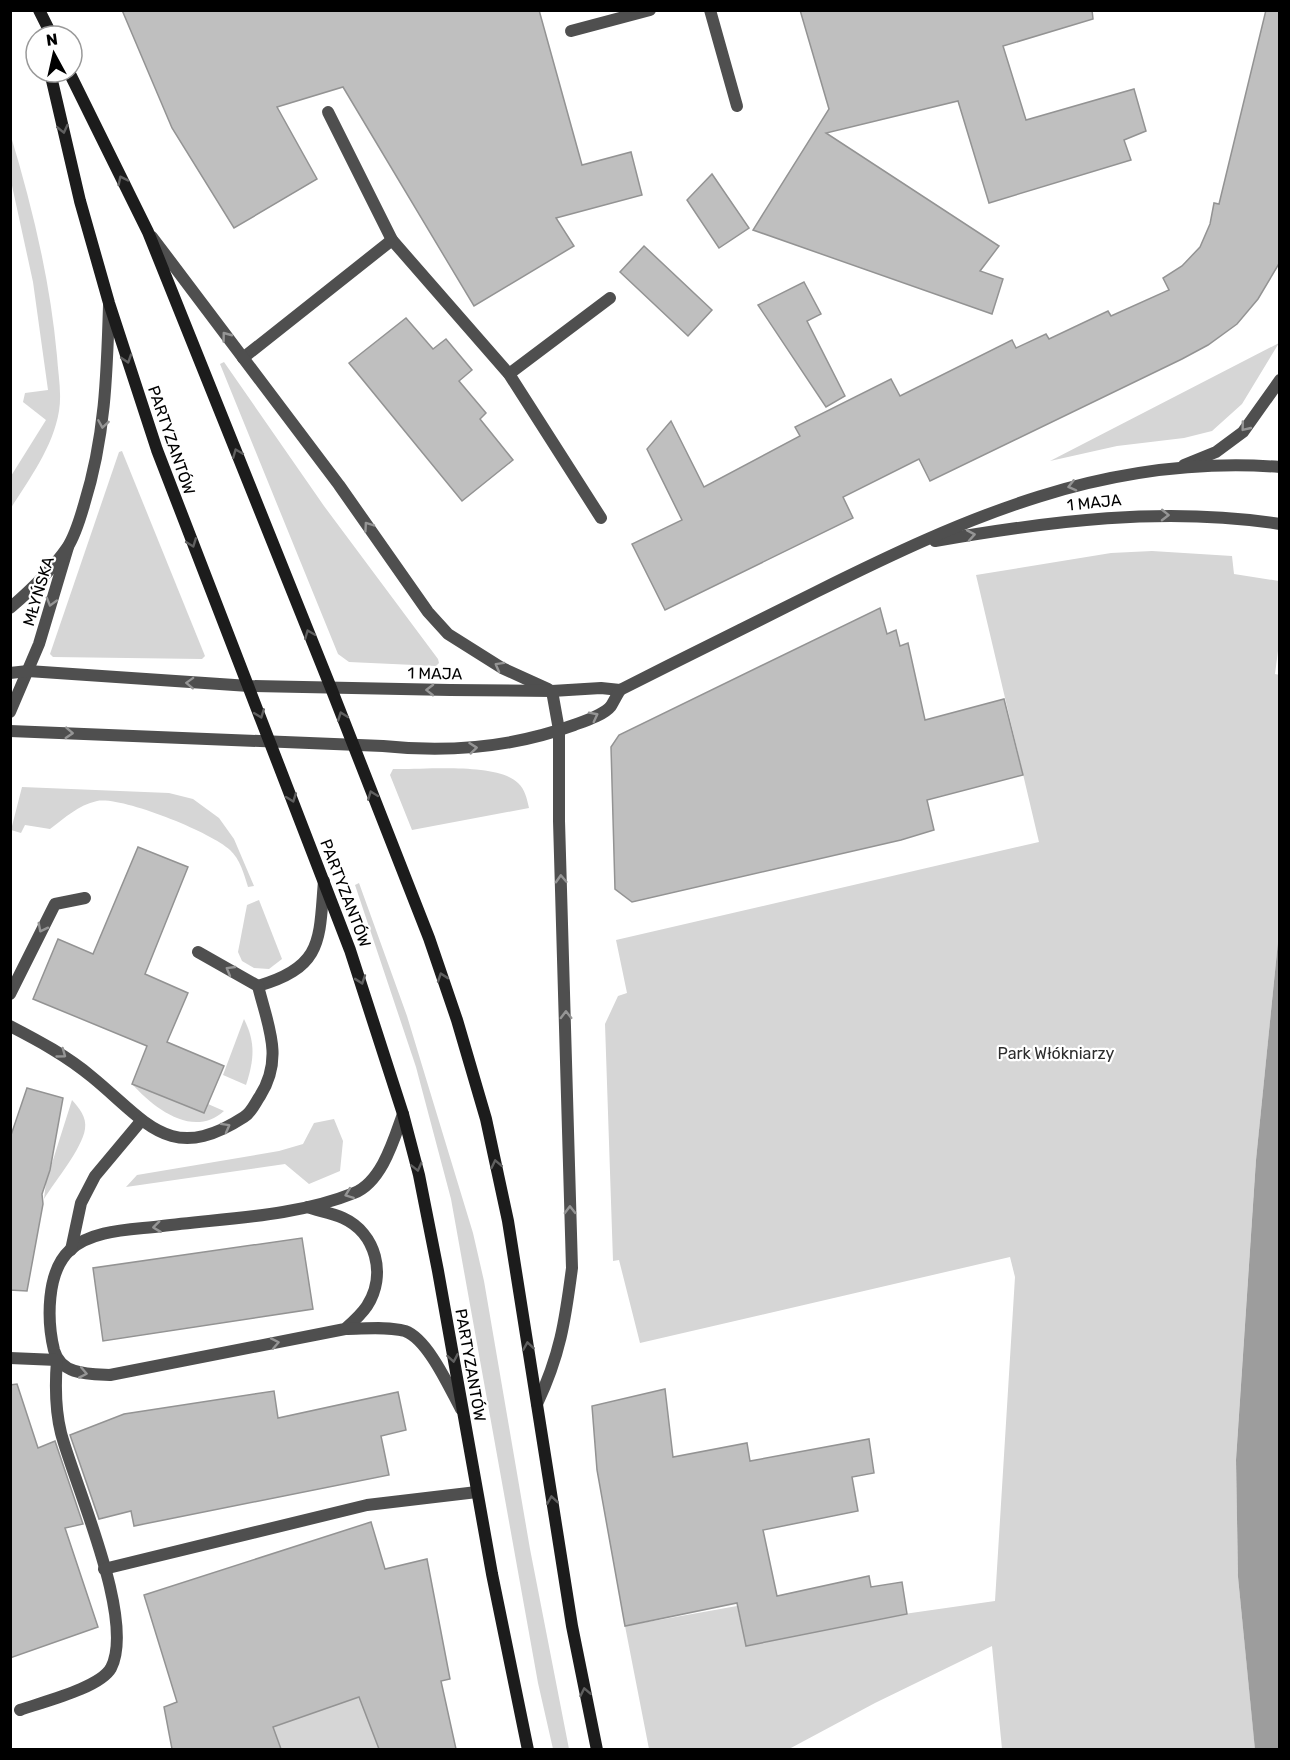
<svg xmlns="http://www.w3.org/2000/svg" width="1290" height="1760" font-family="Rubik,sans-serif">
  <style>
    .green { fill: #d6d6d6 }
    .water { fill: #9d9d9d }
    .building { fill: #bfbfbf; stroke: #939393; stroke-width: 1.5 }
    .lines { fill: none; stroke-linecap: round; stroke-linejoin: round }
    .service { stroke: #4f4f4f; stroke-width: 12 }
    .minor { stroke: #4f4f4f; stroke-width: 12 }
    .tertiary { stroke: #4f4f4f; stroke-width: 12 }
    .secondary { stroke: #1c1c1c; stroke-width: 12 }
    .oneway { stroke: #606060 }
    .oneway2 { stroke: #959595 }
    .labels { text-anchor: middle; stroke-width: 4.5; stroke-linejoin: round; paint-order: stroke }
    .street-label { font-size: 16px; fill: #000; stroke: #fff }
    .park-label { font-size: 16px; fill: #2d2d2d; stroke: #fff }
  </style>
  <rect width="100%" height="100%" fill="#fff"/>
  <!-- green -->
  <g class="green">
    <path d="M10,133C32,206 50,279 57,356C58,373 62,393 59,411C53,447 30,478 11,508V476L46,420L23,402L25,393L48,390L33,282L11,181Z"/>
    <path d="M1279,343L1242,404L1212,431L1184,438L1117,446L1050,461Z"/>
    <path d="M224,362L324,506L438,659L439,663L436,666L349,662L338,654L220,364Z"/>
    <path d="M122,451L205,656L202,659L53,657L50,654L119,452Z"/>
    <path d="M1152,551L1232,556L1234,574L1279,581V643L1275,674L1280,675L1279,932L1256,1160L1236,1460L1238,1577L1255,1749H1002L992,1646L875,1703L789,1749H649L625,1626L737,1606L746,1645L876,1618L995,1601L1015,1277L1010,1257L640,1343L619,1260L613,1261L605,1024L618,996L627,993L616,940L1039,842L976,575L1111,553Z"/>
    <path d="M393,769C422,770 497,762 518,783C525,789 527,799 529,808L412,830L390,775Z"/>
    <path d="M22,787L169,793L193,799L219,818L234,839L254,886L248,887C244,874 240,859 230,850C211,832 121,796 97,801C78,805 65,818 50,829L25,825L21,833L11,830Z"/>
    <path d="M359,883L407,1016L473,1233L484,1281L530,1549L569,1749H553L538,1683L451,1199L416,1067L355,885Z"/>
    <path d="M259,900L282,959L269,969L254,968L242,961L238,952L247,905Z"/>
    <path d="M244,1019C256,1043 254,1060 246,1085L223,1075Z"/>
    <path d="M132,1084L204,1112L208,1104L224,1111C193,1139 154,1108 132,1084Z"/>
    <path d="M72,1100C79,1108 87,1117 85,1129C82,1149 55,1181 44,1199L46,1182Z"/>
    <path d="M334,1119L343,1141L340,1171L309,1184L285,1164L126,1187L137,1175L279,1151L303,1144L314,1123Z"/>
    <path d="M359,1697L379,1749H281L273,1727Z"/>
  </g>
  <!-- water -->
  <path class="water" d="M1279,932L1280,1749L1255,1750L1238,1577L1236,1460L1256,1160Z"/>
  <!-- building -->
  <g class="building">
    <path d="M122,10H539L582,165L631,152L642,195L556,218L574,246L474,306L343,87L277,107L317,179L234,228L172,128Z"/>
    <path d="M800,10H1092L1093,19L1003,46L1026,120L1134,89L1146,131L1124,140L1131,160L989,203L958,101L826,133L999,246L980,271L1003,279L992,314L753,230L829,109Z"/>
    <path d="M1266,10H1280V262L1258,299L1237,324L1208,345L1182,359L930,481L919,459L843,497L853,518L665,610L632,544L682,520L647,449L671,421L704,487L800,436L795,427L891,379L900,396L1012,340L1016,348L1046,334L1049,339L1108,311L1111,316L1169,290L1163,278L1182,266L1200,247L1210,224L1214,203L1219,204Z"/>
    <path d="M712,174L749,228L719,248L687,200Z"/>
    <path d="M644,246L712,310L688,336L620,272Z"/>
    <path d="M804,282L821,314L807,321L845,396L826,407L758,305Z"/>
    <path d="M406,318L433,349L446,339L472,370L459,381L486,413L480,419L513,460L462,501L349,363Z"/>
    <path d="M880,608L887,634L896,630L900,646L908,643L925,720L1004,699L1023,775L927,800L934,830L901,840L632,902L615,889L611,747L619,735Z"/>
    <path d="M138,847L188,867L145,974L188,993L167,1042L224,1066L204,1113L132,1084L147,1046L33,999L58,939L93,954Z"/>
    <path d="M27,1088L63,1098L50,1170L42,1194L43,1204L27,1291L10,1290V1138Z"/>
    <path d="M302,1238L313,1309L103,1341L93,1268Z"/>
    <path d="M17,1384L38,1448L55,1441L82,1521L83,1524L65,1528L98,1627L10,1658V1385Z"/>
    <path d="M665,1389L673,1457L747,1443L750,1461L869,1439L874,1473L852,1477L858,1511L763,1530L777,1596L869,1576L871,1587L902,1582L907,1614L746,1646L737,1603L625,1626L597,1470L592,1406Z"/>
    <path d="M274,1391L278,1418L398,1392L406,1430L381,1436L389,1475L134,1526L131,1511L99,1519L70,1435L124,1414Z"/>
    <path d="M371,1522L385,1569L427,1559L450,1679L441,1681L456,1749H379L359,1697L273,1727L281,1749H172L164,1707L177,1702L144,1595Z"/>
  </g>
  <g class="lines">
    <!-- service -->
    <g class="service">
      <path d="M710,10L737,106"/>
      <path d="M571,31L650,10"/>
      <path d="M328,112L392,240"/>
      <path d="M243,358L392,240L509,374L601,518"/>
      <path d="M509,374L610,298"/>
      <path d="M258,986C324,967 319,939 324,881"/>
      <path d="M10,994L55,904L85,898"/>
      <path d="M10,1026C39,1041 67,1056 92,1077C147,1122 170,1165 244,1117C252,1112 255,1103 260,1096C284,1058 268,1026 258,986L198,952"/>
      <path d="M307,1207C319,1211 332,1213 343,1218C376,1233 387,1275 367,1306C361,1315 353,1322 345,1329L110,1375C88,1374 61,1375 54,1350C47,1321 46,1272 70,1250C93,1229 133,1230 162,1226C225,1218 295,1217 354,1193C382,1182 394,1139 403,1114"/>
      <path d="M71,1250L81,1203L95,1176L141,1121"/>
      <path d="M345,1329C364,1329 386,1326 405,1331C428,1339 450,1389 461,1409"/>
      <path d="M10,1358L57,1360C55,1385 55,1409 61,1433C75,1486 136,1620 111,1668C100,1688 42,1702 20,1710"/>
      <path d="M104,1569L367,1505L477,1492"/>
    </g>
    <!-- minor -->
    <g class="minor">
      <path d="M1184,465L1216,452L1243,432L1280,380"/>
      <path d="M552,691L559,730"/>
      <path d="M10,712L39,644L68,547"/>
    </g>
    <!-- tertiary -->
    <g class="tertiary">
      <path d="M152,237L339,485L428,612L448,634L502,668L548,689"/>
      <path d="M935,541C1050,521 1164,506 1280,524"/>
      <path d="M10,608C31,590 51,571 67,548C75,536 80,519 84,505C105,438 107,375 109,305"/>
      <path d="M10,673L28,671L249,686L450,690L552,691L601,688L620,690C685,657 750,625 816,592C967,517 1106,454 1280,467"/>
      <path d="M10,731L383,746C449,753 511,748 574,725C585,721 604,715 611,706C614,701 617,695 620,690"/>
      <path d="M537,1404C560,1355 565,1322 572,1268L559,821V730"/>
    </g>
    <!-- secondary -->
    <g class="secondary">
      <path d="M39,10L52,36"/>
      <path d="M50,72L80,201L109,303L157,450L350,950L403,1114L419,1175L438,1271L492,1574L528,1750"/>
      <path d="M69,72L148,232L331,688L429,938L457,1020L486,1119L508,1221L572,1626L597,1750"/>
    </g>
  </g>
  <!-- one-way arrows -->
  <defs><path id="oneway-chevron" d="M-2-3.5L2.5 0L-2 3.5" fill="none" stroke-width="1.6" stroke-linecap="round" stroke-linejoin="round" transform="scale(1.5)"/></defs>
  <g class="oneway">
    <use href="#oneway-chevron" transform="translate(63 129) rotate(77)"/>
    <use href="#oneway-chevron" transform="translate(122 180) rotate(-116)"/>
    <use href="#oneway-chevron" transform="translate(127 359) rotate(72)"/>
    <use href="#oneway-chevron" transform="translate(237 453) rotate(-112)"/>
    <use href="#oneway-chevron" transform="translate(192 543) rotate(69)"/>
    <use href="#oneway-chevron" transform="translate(309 634) rotate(-112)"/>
    <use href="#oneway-chevron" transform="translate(260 714) rotate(69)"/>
    <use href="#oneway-chevron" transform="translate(342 716) rotate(-110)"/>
    <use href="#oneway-chevron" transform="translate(372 795) rotate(-111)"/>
    <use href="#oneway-chevron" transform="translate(292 798) rotate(69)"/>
    <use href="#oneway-chevron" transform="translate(442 977) rotate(-109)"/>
    <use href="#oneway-chevron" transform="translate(361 980) rotate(71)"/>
    <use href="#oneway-chevron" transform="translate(496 1164) rotate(-102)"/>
    <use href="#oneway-chevron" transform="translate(417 1167) rotate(76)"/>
    <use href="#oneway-chevron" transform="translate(528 1346) rotate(-99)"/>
    <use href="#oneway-chevron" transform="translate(453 1358) rotate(80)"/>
    <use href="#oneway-chevron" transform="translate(552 1500) rotate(-99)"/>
    <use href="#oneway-chevron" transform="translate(585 1692) rotate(-101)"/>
  </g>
  <g class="oneway2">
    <use href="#oneway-chevron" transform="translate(226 336) rotate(-127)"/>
    <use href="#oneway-chevron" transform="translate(103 424) rotate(99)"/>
    <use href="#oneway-chevron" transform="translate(1245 427) rotate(129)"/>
    <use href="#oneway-chevron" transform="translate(1072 486) rotate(166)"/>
    <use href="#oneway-chevron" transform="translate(1165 515) rotate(1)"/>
    <use href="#oneway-chevron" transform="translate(368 526) rotate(-125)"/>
    <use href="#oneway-chevron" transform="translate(971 535) rotate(-10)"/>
    <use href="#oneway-chevron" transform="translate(51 602) rotate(106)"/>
    <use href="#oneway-chevron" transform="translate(499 666) rotate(-151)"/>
    <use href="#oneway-chevron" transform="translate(190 683) rotate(-178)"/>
    <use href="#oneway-chevron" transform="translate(430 690) rotate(-179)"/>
    <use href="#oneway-chevron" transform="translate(594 716) rotate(-27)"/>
    <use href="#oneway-chevron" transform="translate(69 733) rotate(3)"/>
    <use href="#oneway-chevron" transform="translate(473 748) rotate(-6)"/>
    <use href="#oneway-chevron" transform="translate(561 879) rotate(-93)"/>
    <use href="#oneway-chevron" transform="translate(42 928) rotate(117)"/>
    <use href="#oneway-chevron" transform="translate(230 970) rotate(-150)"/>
    <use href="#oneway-chevron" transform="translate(566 1015) rotate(-91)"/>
    <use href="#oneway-chevron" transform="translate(62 1054) rotate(36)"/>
    <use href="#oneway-chevron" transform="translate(226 1127) rotate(-29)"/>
    <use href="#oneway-chevron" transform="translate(349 1194) rotate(159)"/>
    <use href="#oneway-chevron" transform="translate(570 1210) rotate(-91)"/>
    <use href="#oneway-chevron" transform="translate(157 1227) rotate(173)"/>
    <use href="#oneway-chevron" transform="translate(275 1343) rotate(-11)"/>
    <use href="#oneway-chevron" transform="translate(83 1373) rotate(11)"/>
  </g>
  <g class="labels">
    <!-- street labels -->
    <g class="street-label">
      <text transform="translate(172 440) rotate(71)" y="6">PARTYZANTÓW</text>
      <text transform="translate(1094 502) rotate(-6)" y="6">1 MAJA</text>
      <text transform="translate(38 591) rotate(-73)" y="6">MŁYŃSKA</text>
      <text transform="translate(435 673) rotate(1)" y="6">1 MAJA</text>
      <text transform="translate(346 893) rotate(69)" y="6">PARTYZANTÓW</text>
      <text transform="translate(471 1365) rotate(80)" y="6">PARTYZANTÓW</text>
    </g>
    <!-- park labels -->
    <g class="park-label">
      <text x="1056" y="1059">Park Włókniarzy</text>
    </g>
  </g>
  <!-- border -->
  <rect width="1290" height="1760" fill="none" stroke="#000000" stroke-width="24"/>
  <!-- north arrow -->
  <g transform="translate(54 54) rotate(352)"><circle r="28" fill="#ffffff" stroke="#999999" stroke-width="1.5"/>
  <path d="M0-4.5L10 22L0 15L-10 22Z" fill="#000000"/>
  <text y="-9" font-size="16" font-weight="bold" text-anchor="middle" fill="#000000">N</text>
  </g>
</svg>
